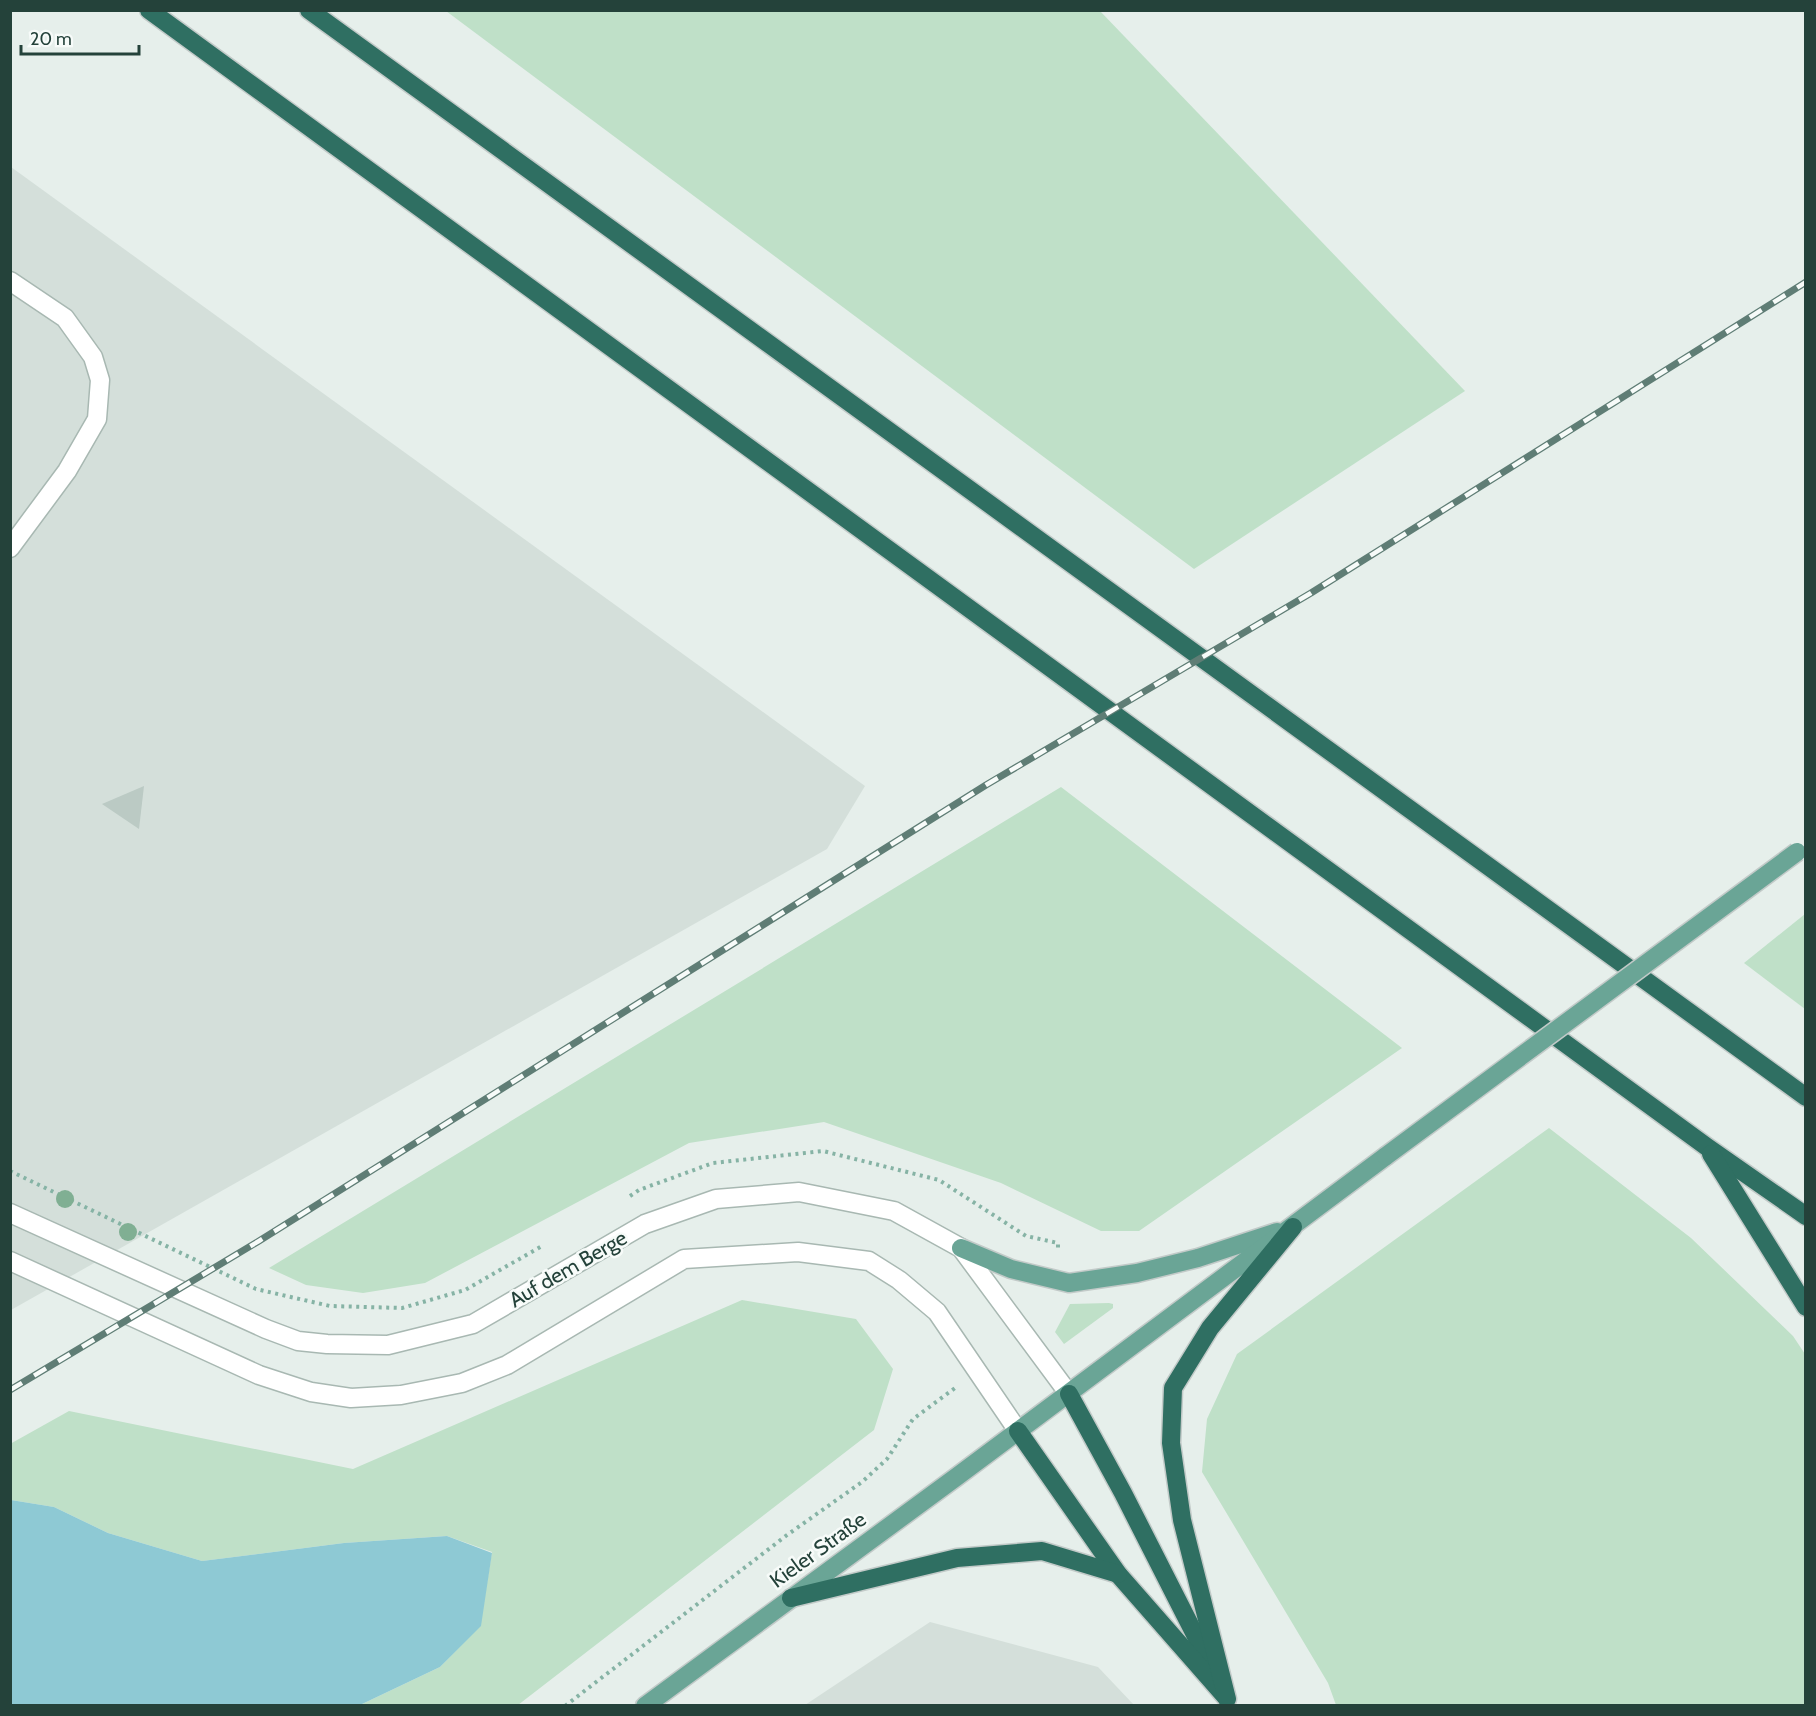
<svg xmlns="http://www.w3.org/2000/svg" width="1816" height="1716" font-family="Cabin,sans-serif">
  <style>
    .built { fill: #d4dfda }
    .green { fill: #bfe0c8 }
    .water { fill: #8ec9d4 }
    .building { fill: #bbcac4 }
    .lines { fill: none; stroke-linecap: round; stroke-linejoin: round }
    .minor-casing { stroke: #a8b8b2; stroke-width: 21 }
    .major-casing { stroke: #c2cac8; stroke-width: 21 }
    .highway-casing { stroke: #c2cac8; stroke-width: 21 }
    .path { stroke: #86b3a5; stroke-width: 4; stroke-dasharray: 3 4.5; stroke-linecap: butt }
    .minor { stroke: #fff; stroke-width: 18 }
    .major { stroke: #6aa596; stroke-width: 18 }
    .highway { stroke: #2f6f62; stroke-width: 18 }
    .rail-casing { stroke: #5f7d75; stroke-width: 7 }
    .rail { stroke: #f7fbf9; stroke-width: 4.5; stroke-dasharray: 14; stroke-linecap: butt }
    .major-bridge-casing { stroke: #c2cac8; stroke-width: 21; stroke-linecap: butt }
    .major-bridge { stroke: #6aa596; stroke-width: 18 }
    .tree { fill: #80af93 }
    .labels { text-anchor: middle; stroke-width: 5; stroke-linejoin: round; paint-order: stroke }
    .street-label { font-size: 21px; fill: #24423a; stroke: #f7fbf9 }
  </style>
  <rect width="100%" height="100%" fill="#e6efeb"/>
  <!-- built -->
  <g class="built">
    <path d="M11,167L865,786L827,849L11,1310Z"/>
    <path d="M930,1622L1098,1667L1134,1705H805Z"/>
  </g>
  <!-- green -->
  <g class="green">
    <path d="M446,11H1100L1465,391L1194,569Z"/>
    <path d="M1061,787L1402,1048L1139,1231H1101L1001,1183L824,1122L689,1143L425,1283L363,1293L306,1285L269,1268Z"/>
    <path d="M1805,914V1009L1744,963Z"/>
    <path d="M1549,1128L1691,1238L1793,1336L1805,1354V1705H1336L1328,1683L1202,1472L1207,1419L1237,1354Z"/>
    <path d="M742,1300L856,1319L893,1369L874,1430L518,1705H360L440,1667L480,1626L492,1552L447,1536L344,1543L202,1561L108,1533L54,1507L11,1500L10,1444L69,1411L353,1469Z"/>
    <path d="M1109,1303L1113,1304V1308L1064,1344L1055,1332L1070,1304Z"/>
  </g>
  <!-- water -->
  <path class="water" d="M11,1500L54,1507L108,1533L202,1561L344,1543L447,1536L492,1553L481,1626L440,1667L360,1705H11Z"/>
  <!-- building -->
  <path class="building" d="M144,786L139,829L102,804Z"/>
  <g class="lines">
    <!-- minor casing -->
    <g class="minor-casing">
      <g id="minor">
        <path d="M10,281L65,318L93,357L100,380L97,419L67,471L10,548"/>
        <path d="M10,1213L266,1329L298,1341L327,1344L388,1345L473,1324L645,1224L716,1199L799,1192L894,1211L961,1248L1069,1394"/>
        <path d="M10,1261L259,1375L311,1392L351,1398L401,1395L462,1383L507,1365L684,1259L798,1252L869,1261L899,1280L937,1312L1018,1431"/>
      </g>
    </g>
    <!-- major casing -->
    <g class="major-casing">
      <g id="major">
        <path d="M961,1248L1011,1269L1069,1283L1137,1273L1198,1258L1277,1232"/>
        <path d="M645,1706L955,1478L1386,1156"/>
      </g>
    </g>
    <!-- highway casing -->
    <g class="highway-casing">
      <g id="highway">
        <path d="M149,10L1707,1147L1806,1216"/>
        <path d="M309,10L1806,1097"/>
        <path d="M1711,1154L1806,1307"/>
        <path d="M1069,1394L1123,1493L1212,1668"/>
        <path d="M1018,1431L1118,1574L1225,1696"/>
        <path d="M791,1598L957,1558L1042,1551L1118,1574"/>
        <path d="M1227,1699L1182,1520L1171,1443L1173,1388L1210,1328L1293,1227"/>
      </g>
    </g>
    <!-- path -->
    <g class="path">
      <path d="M10,1171L256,1289L330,1306L402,1308L465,1290L542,1246"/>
      <path d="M630,1196L639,1190L713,1163L823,1151L939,1180L1026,1236L1058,1243V1250"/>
      <path d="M565,1706L787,1535L862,1482L887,1459L913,1419L955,1388"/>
    </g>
    <!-- minor -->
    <use href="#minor" class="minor"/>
    <!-- major -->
    <use href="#major" class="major"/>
    <!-- highway -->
    <use href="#highway" class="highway"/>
    <!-- rail casing -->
    <g class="rail-casing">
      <path id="rail" d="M10,1390L259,1241L986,785L1311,593L1806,282"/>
    </g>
    <!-- rail -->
    <use href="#rail" class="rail"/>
    <!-- major-bridge casing -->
    <g class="major-bridge-casing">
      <path id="major-bridge" d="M1386,1156L1797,852"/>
    </g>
    <!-- major-bridge -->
    <use href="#major-bridge" class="major-bridge"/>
  </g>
  <!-- trees -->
  <g class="tree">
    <circle cx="65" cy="1199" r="9"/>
    <circle cx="128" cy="1232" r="9"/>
  </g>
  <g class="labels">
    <!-- street labels -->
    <g class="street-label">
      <text transform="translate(568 1269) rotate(-30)" y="7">Auf dem Berge</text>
      <text transform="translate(818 1550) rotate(-36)" y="7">Kieler Straße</text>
    </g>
  </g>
  <!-- border -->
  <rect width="1816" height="1716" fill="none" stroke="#24423a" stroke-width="24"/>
  <!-- scale -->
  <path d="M21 45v9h118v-9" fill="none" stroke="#24423a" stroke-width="3"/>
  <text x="30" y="45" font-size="18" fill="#24423a" stroke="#f7fbf9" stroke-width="4.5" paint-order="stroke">20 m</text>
</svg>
